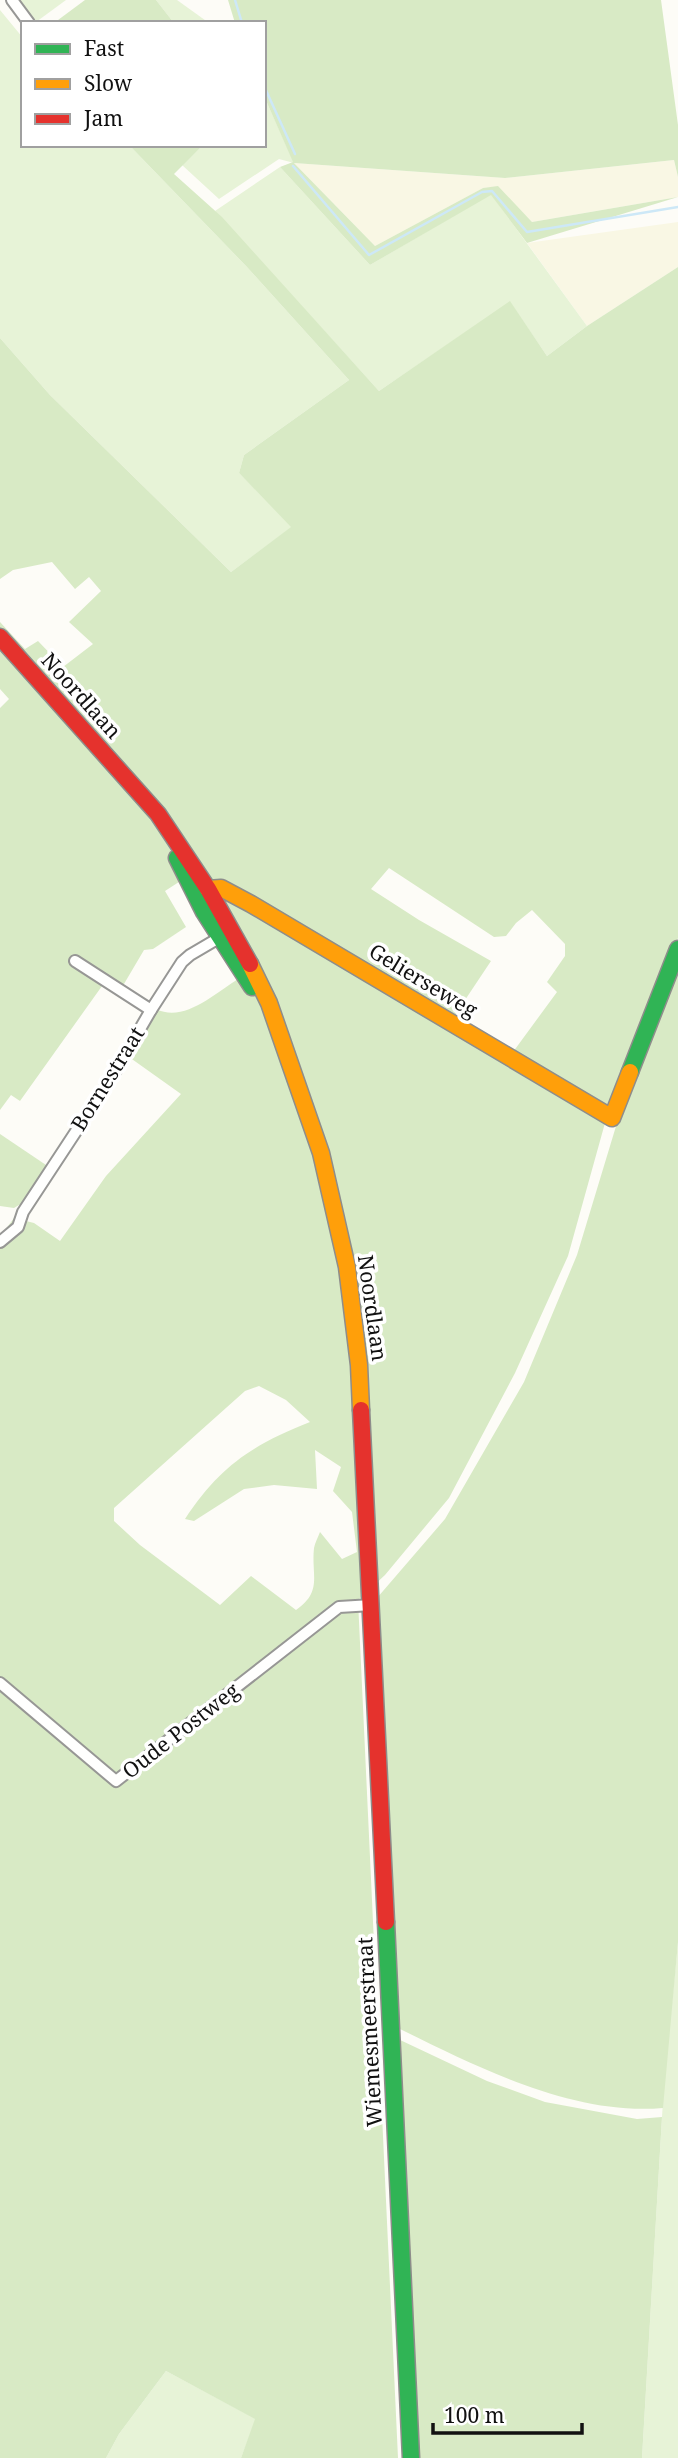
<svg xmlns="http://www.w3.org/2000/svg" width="678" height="2458" font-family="'Noto Serif',serif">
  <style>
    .farmland { fill: #f9f7e4 }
    .green { fill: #e7f3d7 }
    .forest { fill: #d8eac5; fill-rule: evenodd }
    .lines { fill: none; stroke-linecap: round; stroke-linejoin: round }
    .stream { stroke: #cde8f7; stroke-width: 2.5 }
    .street-casing { stroke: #979795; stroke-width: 14 }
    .fast-casing { stroke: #8e8d8b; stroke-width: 19 }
    .slow-casing { stroke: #8e8d8b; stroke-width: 19 }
    .jam-casing { stroke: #8e8d8b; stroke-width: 19 }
    .street { stroke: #fffffe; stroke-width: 10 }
    .fast { stroke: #30b455; stroke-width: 16 }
    .slow { stroke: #ff9f0a; stroke-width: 16 }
    .jam { stroke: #e5322d; stroke-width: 16 }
    .labels { text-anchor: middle; stroke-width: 7; stroke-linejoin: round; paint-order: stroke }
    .street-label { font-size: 21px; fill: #111; stroke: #fff }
  </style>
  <rect width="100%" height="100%" fill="#fdfcf7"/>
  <!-- farmland -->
  <g class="farmland">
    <path d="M674,160L678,177V197L532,222L498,187L483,188L375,246L294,163L505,178Z"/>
    <path d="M678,222V267L587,326L527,243Z"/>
  </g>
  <!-- green -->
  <g class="green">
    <path d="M16,0H66L36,22L31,20Z"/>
    <path d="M156,0H177L209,23H174Z"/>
    <path d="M0,10L23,38V145H129L246,266L349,380L244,455L239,473L292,527L231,572L50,395L0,338Z"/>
    <path d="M264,96L294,163L279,159L219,199L182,165L203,145H264Z"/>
    <path d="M280,167L370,265L491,194L587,326L547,356L510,302L379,391L215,211Z"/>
    <path d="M678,1942V2458H642L664,2083Z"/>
    <path d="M166,2371L256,2419L241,2458H106L119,2434Z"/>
  </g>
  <!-- forest -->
  <g class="forest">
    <path d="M85,0H156L174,23H54Z"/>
    <path d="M228,0H661L678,125V177L674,160L505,178L294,163L375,246L483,188L498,186L532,222L678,197L527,243L491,195L370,265L280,167L293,162L264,96V23H235Z"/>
    <path d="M129,145H203L174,174L222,217L379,391L510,301L547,356L587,326L678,267V938L605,1123L568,1256L515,1373L449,1498L385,1575L358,1600L398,2458H241L255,2419L166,2371L119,2434L106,2458H0V1237L14,1218L34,1223L60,1241L106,1176L181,1094L129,1057L156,1009C184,1023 214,994 238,979L182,880L165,891L186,927L153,949L144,950L121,989L107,979L20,1101L11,1095L0,1110V708L9,699L0,689V622L25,649L38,641L63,667L93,644L69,622L101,591L89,577L75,589L52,562L13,570L0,579V338L50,395L231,572L291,527L239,473L244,455L349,380L246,266ZM389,868L494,937L506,936L516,923L532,910L565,944V956L547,982L557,992L513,1052L453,1018L491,961L419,920L371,889ZM259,1386L286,1400L310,1422C252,1445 220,1466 185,1519L194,1521L244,1489L274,1485L317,1489L315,1450L341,1467L333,1491L352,1512L357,1552L342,1559L320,1532C318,1537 315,1543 314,1548C311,1576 323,1591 296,1610L251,1576L220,1605L140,1545L114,1521V1508L245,1391Z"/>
    <path d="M678,959V1942L663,2108C572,2116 475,2066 396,2027L377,1598L445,1519L524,1382L577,1255L620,1113Z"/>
    <path d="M0,1134L49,1167L31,1198L14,1208L0,1206Z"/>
    <path d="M398,2039L487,2081L545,2102L637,2119L662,2117L642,2458H417Z"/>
  </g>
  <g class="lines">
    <!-- stream -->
    <g class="stream">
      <path d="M235,0L242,23"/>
      <path d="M264,86L295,154"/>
      <path d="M293,166L369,255L482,192L492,191L527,232L678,207"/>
    </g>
    <!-- street casing -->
    <g class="street-casing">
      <g id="street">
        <path d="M12,0L29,23"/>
        <path d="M75,961L151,1010"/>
        <path d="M0,1242L18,1227L23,1212L115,1072L151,1010L182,962L190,955L224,935"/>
        <path d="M0,1683L116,1781L339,1607L372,1605"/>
      </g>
    </g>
    <!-- fast casing -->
    <g class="fast-casing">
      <g id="fast">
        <path d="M177,858L204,912L252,987"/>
        <path d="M630,1072L678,949"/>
        <path d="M386,1922L411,2458"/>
      </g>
    </g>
    <!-- slow casing -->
    <g class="slow-casing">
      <g id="slow">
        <path d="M208,889L221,888L251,904L612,1118L630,1072"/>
        <path d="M250,964L269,1003L321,1153L347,1267L359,1365L361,1410"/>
      </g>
    </g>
    <!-- jam casing -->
    <g class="jam-casing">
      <g id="jam">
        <path d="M0,637L158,814L208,889L250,964"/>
        <path d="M361,1410L386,1922"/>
      </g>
    </g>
    <!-- street -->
    <use href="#street" class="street"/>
    <!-- fast -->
    <use href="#fast" class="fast"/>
    <!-- slow -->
    <use href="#slow" class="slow"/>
    <!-- jam -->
    <use href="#jam" class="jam"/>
  </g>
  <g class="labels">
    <!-- street labels -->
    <g class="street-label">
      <text transform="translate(81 696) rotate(48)" y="7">Noordlaan</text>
      <text transform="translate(423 981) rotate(31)" y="7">Gelierseweg</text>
      <text transform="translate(108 1079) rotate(-58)" y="7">Bornestraat</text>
      <text transform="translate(372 1308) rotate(82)" y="7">Noordlaan</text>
      <text transform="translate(181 1731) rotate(-38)" y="7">Oude Postweg</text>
      <text transform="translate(370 2032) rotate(-93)" y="7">Wiemesmeerstraat</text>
    </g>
  </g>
  <!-- legend -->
  <rect x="21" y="21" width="245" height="126" fill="#ffffff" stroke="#a0a0a0" stroke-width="2"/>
  <rect x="35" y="44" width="35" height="10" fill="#30b455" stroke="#a0a0a0" stroke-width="2"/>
  <text x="84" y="56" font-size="21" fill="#111111">Fast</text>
  <rect x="35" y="79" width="35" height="10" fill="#ff9f0a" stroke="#a0a0a0" stroke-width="2"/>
  <text x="84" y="91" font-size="21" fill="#111111">Slow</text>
  <rect x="35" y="114" width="35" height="10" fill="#e5322d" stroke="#a0a0a0" stroke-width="2"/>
  <text x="84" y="126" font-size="21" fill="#111111">Jam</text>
  <!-- scale -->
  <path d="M433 2423v10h149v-10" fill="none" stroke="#111111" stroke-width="3.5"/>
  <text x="444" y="2423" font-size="21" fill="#111111" stroke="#ffffff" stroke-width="5" paint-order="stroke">100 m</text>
</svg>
